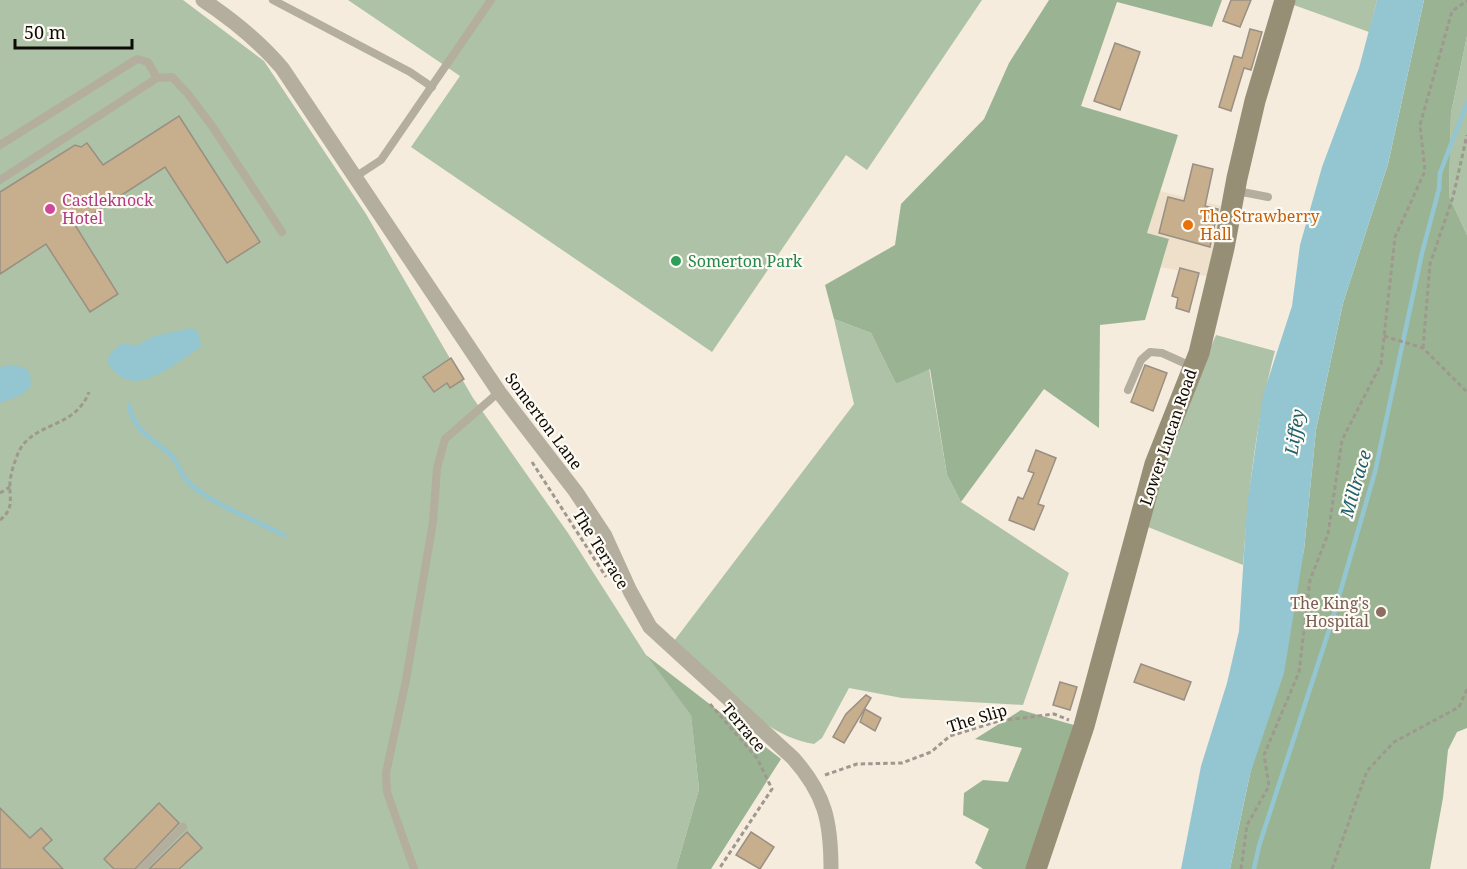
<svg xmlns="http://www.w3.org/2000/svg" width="1467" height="869" font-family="'Noto Serif',serif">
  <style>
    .built { fill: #eee0cb }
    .green { fill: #adc2a7 }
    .forest { fill: #9ab493 }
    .water { fill: #94c6d2 }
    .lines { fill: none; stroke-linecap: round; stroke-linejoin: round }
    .stream { stroke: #94c6d2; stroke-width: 4.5 }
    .building { fill: #c7ae8c; stroke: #999083; stroke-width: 1.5 }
    .path { stroke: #9f988e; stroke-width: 3; stroke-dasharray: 4.5 3; stroke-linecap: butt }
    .lane { stroke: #b3ae9d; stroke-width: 8 }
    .street { stroke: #b3ae9d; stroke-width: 15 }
    .secondary { stroke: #968f76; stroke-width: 21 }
    .hotel-dot { fill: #d1479c; stroke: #fefaf4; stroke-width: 2 }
    .food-dot { fill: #e8710a; stroke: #fefaf4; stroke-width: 2 }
    .leisure-dot { fill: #2e9e5b; stroke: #fefaf4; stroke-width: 2 }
    .education-dot { fill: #8d6e63; stroke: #fefaf4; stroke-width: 2 }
    .labels { text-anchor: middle; stroke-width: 4.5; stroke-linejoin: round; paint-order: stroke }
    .hotel-label { font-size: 16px; fill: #b23c85; stroke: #fefaf4; text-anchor: start }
    .food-label { font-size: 16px; fill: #c56008; stroke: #fefaf4; text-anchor: start }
    .leisure-label { font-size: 16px; fill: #27864d; stroke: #fefaf4; text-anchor: start }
    .street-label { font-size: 16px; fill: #0e0b07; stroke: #fefaf4 }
    .education-label { font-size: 16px; fill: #785e54; stroke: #fefaf4; text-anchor: end }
    .water-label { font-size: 18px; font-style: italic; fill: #1f616e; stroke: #fefaf4 }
  </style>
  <rect width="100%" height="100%" fill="#f6ecde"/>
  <!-- built -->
  <path class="built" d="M1160,191L1221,206L1210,277L1161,267L1169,240L1147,233Z"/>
  <!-- green -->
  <g class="green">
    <path d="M0,0H183L264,61L366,214L473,398L568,533L646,655L691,714L699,789L676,869H0Z"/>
    <path d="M348,0H982L867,170L846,155L712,352L411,147L460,76Z"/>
    <path d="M1293,0H1377L1369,32L1291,4Z"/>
    <path d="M1467,36V235L1449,196L1451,113Z"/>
    <path d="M834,319L871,333L896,384L929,368L947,475L961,502L1069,573L1023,705L902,698L849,688L822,738L814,744C762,737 712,676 674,641L854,404Z"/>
    <path d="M1216,335L1275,351C1256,421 1248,493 1243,565L1148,527L1178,422Z"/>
  </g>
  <!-- forest -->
  <g class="forest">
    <path d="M1049,0H1222L1212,27L1117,2L1081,106L1178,135L1147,233L1169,239L1145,320L1100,325L1099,428L1044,389L961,502L947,475L930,369L896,384L871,333L834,319L825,285L895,245L901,204L984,119L1009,63Z"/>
    <path d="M1424,0H1467V36L1451,113L1449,196L1467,235V728L1457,732L1448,750L1443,798L1430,869H1230L1250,774L1304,550L1316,430L1343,303L1388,164Z"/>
    <path d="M646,655L781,759L711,869H676L699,789L691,715Z"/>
    <path d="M1021,710L1074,725L1026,869H983L975,863L989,829L963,815L964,793L983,780L1008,782L1022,748L975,739Z"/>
  </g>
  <!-- water -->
  <g class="water">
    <path d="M1377,0H1424L1388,164L1343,303L1316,430L1304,550L1284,673L1250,774L1230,869H1181L1201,766L1227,683L1239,631L1247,506L1263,395L1292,306L1300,245L1322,167L1359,68Z"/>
    <path d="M192,328L199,334L201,347C173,364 130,405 107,361L111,353L121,344L138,345L154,336Z"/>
    <path d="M12,365L22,367L30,372L31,386L21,395L0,403V367Z"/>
  </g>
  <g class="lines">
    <!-- stream -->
    <g class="stream">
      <path d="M129,405C134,431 150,437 169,453C178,461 180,475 190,484C216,506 253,519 284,535"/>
      <path d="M1254,869L1259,846L1330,627L1375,472L1422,253L1439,189L1440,173L1467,103"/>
    </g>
  </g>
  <!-- building -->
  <g class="building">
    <path d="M1231,0H1251L1240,27L1223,21Z"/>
    <path d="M1250,29L1262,32L1251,70L1244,68L1231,111L1219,107L1234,56L1242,58Z"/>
    <path d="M1115,43L1140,52L1120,110L1094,101Z"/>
    <path d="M179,116L260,242L227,263L165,167L75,225L118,294L90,312L46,244L0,274V192L75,145L81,147L87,143L103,165Z"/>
    <path d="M1193,164L1213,169L1205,206L1218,209L1210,247L1159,233L1168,197L1184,201Z"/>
    <path d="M1180,268L1199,273L1189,312L1176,308L1178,298L1172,296Z"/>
    <path d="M451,358L464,379L450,388L447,383L434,392L423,377Z"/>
    <path d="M1145,365L1167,373L1153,411L1131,402Z"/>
    <path d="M1036,450L1056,458L1038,504L1044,506L1034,530L1009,520L1018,497L1023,499L1034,473L1028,471Z"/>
    <path d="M1141,664L1191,682L1184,700L1134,682Z"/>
    <path d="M1060,682L1077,687L1070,710L1053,705Z"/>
    <path d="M866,695L871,698L844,743L833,737L846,714Z"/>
    <path d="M865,709L881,718L875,731L860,722Z"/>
    <path d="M159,803L179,823L135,869H114L104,859Z"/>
    <path d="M0,808L30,838L41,828L52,840L43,848L63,869H0Z"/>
    <path d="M187,832L202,848L179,869H149Z"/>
    <path d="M751,832L774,847L760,869L736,855Z"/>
  </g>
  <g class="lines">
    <!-- path -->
    <g class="path">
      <path d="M1384,336L1423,348L1467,392"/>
      <path d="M1423,348L1430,264L1453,197L1467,135"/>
      <path d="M532,462L606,577"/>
      <path d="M0,493L10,487"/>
      <path d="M0,520C15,508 9,499 10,482C11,472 15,460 19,451C35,421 75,429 89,392"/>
      <path d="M710,704L757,758L772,789L719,869"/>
      <path d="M825,775L857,764L902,763L931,752L950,736L999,721L1054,714L1069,720"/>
      <path d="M1241,869L1247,825L1269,786L1264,755L1299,672L1310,580L1328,534L1342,440L1381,364L1395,237L1425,171L1420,125L1452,11L1467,1"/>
      <path d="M1332,869L1367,771L1394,742L1459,707L1467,689"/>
    </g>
    <!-- lane -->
    <g class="lane">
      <path d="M273,0L410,72L432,87"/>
      <path d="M0,145L137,59L148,62L157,78"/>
      <path d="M355,177L381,160L491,0"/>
      <path d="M0,180L157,78L172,77L188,94L212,126L282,232"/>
      <path d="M1237,191L1268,197"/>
      <path d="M1128,390L1141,360L1150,352L1162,353L1193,367"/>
      <path d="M141,869L183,827"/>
      <path d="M414,869L387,792L386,773L406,680L433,522L437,468L445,439L499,392"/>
    </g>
    <!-- street -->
    <path class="street" d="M203,0C233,20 259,41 282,68L499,392L576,492L605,536L630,591L650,627L793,758C825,794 831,821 831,869"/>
    <!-- secondary -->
    <path class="secondary" d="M1036,869L1084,726L1155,464L1199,353L1224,248L1237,178L1255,101L1285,0"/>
  </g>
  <!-- markers -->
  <circle class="hotel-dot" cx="50" cy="209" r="6"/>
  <circle class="food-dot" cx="1188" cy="225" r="6"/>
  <circle class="leisure-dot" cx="676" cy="261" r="6"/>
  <circle class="education-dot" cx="1381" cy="612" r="6"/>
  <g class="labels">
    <!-- hotel labels -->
    <g class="hotel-label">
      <text x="62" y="206">Castleknock<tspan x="62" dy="18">Hotel</tspan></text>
    </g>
    <!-- food labels -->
    <g class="food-label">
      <text x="1200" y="222">The Strawberry<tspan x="1200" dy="18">Hall</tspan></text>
    </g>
    <!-- leisure labels -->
    <g class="leisure-label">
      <text x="688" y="267">Somerton Park</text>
    </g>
    <!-- street labels -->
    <g class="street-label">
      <text transform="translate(544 421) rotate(53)" y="6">Somerton Lane</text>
      <text transform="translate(1168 437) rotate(-71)" y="6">Lower Lucan Road</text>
      <text transform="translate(601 549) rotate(58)" y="6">The Terrace</text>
      <text transform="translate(977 718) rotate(-17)" y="6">The Slip</text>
      <text transform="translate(744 727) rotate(50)" y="6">Terrace</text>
    </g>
    <!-- education labels -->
    <g class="education-label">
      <text x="1369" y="609">The King's<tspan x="1369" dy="18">Hospital</tspan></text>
    </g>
    <!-- water labels -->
    <g class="water-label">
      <text transform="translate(1295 432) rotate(-81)" y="6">Liffey</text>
      <text transform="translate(1356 484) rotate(-74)" y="6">Millrace</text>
    </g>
  </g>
  <!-- scale -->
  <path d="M15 39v9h117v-9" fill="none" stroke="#0e0b07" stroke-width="3"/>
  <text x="24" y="39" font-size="18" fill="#0e0b07" stroke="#fefaf4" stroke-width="4.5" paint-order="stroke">50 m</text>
</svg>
